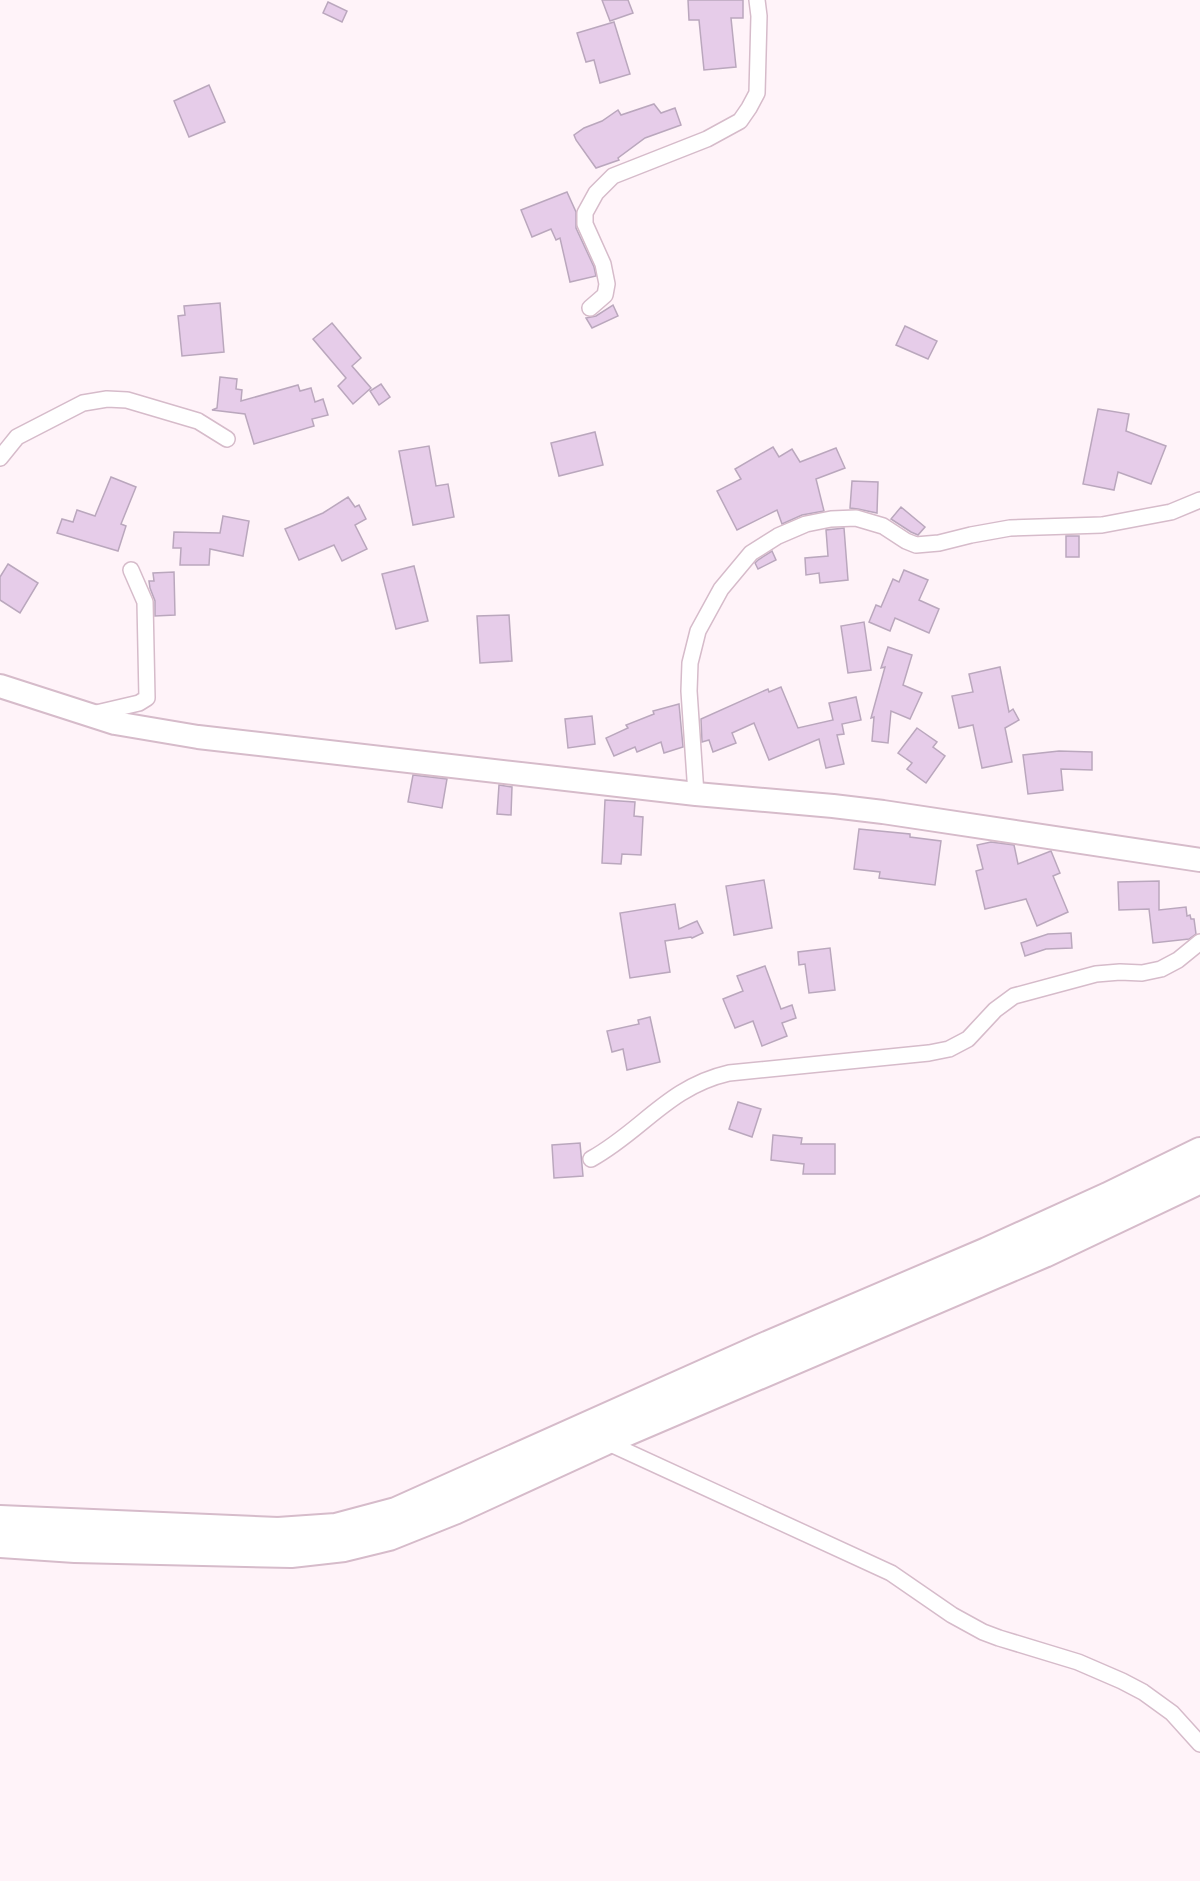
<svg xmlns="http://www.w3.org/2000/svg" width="1200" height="1881" font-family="'Titillium Web',sans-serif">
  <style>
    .building { fill: #e6cce9; stroke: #baa7bd; stroke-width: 1.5 }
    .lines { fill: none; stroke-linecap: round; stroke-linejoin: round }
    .street-casing { stroke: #d6bbca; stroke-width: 18 }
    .secondary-casing { stroke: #d6bbca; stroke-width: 26 }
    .highway-casing { stroke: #d6bbca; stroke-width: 32 }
    .street { stroke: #fff; stroke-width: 15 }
    .secondary { stroke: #fff; stroke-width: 22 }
    .highway { stroke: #fff; stroke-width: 28 }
  </style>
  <rect width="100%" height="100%" fill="#fff3f9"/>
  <!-- building -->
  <g class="building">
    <path d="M602,0H628L633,13L610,21Z"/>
    <path d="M688,0H743V18H731L736,67L704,70L699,20H689Z"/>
    <path d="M328,2L347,11L342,22L323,13Z"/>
    <path d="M614,22L630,74L600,83L594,60L586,62L577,33Z"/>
    <path d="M209,85L225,122L189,137L174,101Z"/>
    <path d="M654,104L661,113L675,108L681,125L645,138L618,158L619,160L596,168L576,140L574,135L584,128L602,121L618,110L621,115Z"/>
    <path d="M567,192L576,212V228L594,267L596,276L570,282L560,238L556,240L551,229L532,237L521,210Z"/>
    <path d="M220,303L224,352L182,356L178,316L185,315L184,306Z"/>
    <path d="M613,305L618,316L592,328L586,318L596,316Z"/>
    <path d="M332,323L361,358L352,366L371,388L353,404L338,386L346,378L313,339Z"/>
    <path d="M905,326L937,341L928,359L896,345Z"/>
    <path d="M220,377L237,379L236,389L242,390L241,401L298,385L300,391L311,388L315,402L323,399L328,415L312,419L314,426L254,444L245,414L212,410L217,408Z"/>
    <path d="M381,384L390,397L379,405L370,391Z"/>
    <path d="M1098,409L1129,414L1126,431L1166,446L1151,484L1118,472L1114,490L1083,484Z"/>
    <path d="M595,432L603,465L559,476L551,443Z"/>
    <path d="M429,446L436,486L448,484L454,517L413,525L399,451Z"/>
    <path d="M773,447L779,457L792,449L800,462L836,448L845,468L816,479L824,511L802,515L782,524L777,510L737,530L717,491L741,479L735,469Z"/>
    <path d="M111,477L136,487L121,524L126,526L118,551L57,533L62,519L73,522L77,510L95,516Z"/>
    <path d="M852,481L878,482L877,513L858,509L850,508Z"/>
    <path d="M348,497L355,507L359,505L366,519L355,525L367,549L342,561L334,545L299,560L285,529L323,513Z"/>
    <path d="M901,507L925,527L918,535L911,532L891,519Z"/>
    <path d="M223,516L249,521L243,556L210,549L209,565H180L181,548H173L174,532L220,533Z"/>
    <path d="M844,528L848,580L820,583L819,573L806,575L805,558L828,556L826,530Z"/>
    <rect x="1066" y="536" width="13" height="21"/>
    <path d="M772,551L776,560L758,569L755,563L758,560Z"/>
    <path d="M8,564L38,583L20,613L0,600V577Z"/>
    <path d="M414,566L428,621L396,629L382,574Z"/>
    <path d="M904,570L928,580L919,600L939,609L929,633L895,618L890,631L869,622L876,605L881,607L893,579L899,582Z"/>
    <path d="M174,572L175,615L155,616V601L150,588L149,581H154L153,573Z"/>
    <path d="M509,615L512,661L480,663L477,616Z"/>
    <path d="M864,622L871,670L848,673L841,626Z"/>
    <path d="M888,647L912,655L903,685L922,693L910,719L891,711L888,743L872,741L874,717L871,718L885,667L881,668Z"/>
    <path d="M1000,667L1009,712L1013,709L1019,720L1005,728L1012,762L982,768L973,725L959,728L952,696L973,692L969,674Z"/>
    <path d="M781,687L798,728L833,720L829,703L856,697L861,720L842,724L844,734L837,735L844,764L826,768L819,739L769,760L754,723L732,733L736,743L713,752L709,740L702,742L701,719L768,689L769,692Z"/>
    <path d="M679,704L683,747L664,753L661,742L637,752L635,747L614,756L606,738L628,728L626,725L654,714L653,711Z"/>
    <path d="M592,716L595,744L568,748L565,719Z"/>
    <path d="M917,728L937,742L933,747L945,756L926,783L907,769L912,763L898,753Z"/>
    <path d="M1059,751L1092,752V770L1061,769L1063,790L1028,794L1023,755Z"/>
    <path d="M413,775L447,779L442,808L408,802Z"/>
    <path d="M499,785L512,787L511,815L497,814Z"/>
    <path d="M605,800L635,802L634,816L643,817L641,855L622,854L621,864L602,863Z"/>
    <path d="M859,829L910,834V837L941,841L935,885L879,878L880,872L854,869Z"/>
    <path d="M991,842L1014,845L1018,864L1051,851L1060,873L1053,876L1068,912L1037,926L1026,899L985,909L976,871L983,869L977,845Z"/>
    <path d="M764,880L772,928L734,935L726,886Z"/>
    <path d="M1159,881V910L1186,907L1187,916L1190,915L1191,919H1194L1196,934L1189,939L1153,943L1149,909L1119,910L1118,882Z"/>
    <path d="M675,904L679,929L697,921L703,933L692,938L691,937L665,941L670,972L630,978L620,913Z"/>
    <path d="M1071,933L1072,948L1046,949L1025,956L1021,943L1048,934Z"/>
    <path d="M830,948L835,990L809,993L805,964L799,965L798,952Z"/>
    <path d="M765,966L781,1009L792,1005L796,1018L782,1023L787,1036L762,1046L753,1021L735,1028L723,999L743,991L737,976Z"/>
    <path d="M650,1017L660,1062L627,1070L623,1049L612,1052L607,1031L639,1024L638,1020Z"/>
    <path d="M738,1102L761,1109L752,1137L729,1129Z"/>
    <path d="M773,1135L802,1138L801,1144H835V1174H803L804,1164L771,1160Z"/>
    <path d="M580,1143L583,1176L554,1178L552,1145Z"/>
  </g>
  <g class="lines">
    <!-- street casing -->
    <g class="street-casing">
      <g id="street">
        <path d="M590,308L605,295L607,284L603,264L585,224V213L596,193L613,176L707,139L740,121L749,108L757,93L759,16L757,0"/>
        <path d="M0,458L17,437L83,403L107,399L127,400L198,421L227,439"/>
        <path d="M92,714L139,703L147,698L145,602L131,570"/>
        <path d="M696,794L689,691L690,663L698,631L721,589L751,553L778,536L806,524L831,519L856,518L883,526L906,541L916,545L939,543L971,535L1010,528L1102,525L1171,512L1200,500"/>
        <path d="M591,1159C642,1131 668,1087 729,1073L929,1053L949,1049L968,1039L995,1010L1014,996L1096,974L1120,972L1142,973L1161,969L1178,960L1200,942"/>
        <path d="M604,1441L891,1573L952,1615L983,1632L999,1638L1078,1662L1122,1681L1143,1692L1172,1713L1200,1744"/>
      </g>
    </g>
    <!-- secondary casing -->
    <g class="secondary-casing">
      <path id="secondary" d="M0,686L115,723L198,737L696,794L833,806L883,812L1200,860"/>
    </g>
    <!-- highway casing -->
    <g class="highway-casing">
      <g id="highway">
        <path d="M0,1520L278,1532L336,1528L396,1512L760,1349L987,1252L1108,1197L1200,1152"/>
        <path d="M0,1543L75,1548L291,1553L344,1547L389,1536L454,1510L604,1441L1044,1253L1200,1179"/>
      </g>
    </g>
    <!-- street -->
    <use href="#street" class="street"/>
    <!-- secondary -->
    <use href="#secondary" class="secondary"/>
    <!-- highway -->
    <use href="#highway" class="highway"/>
  </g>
</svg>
